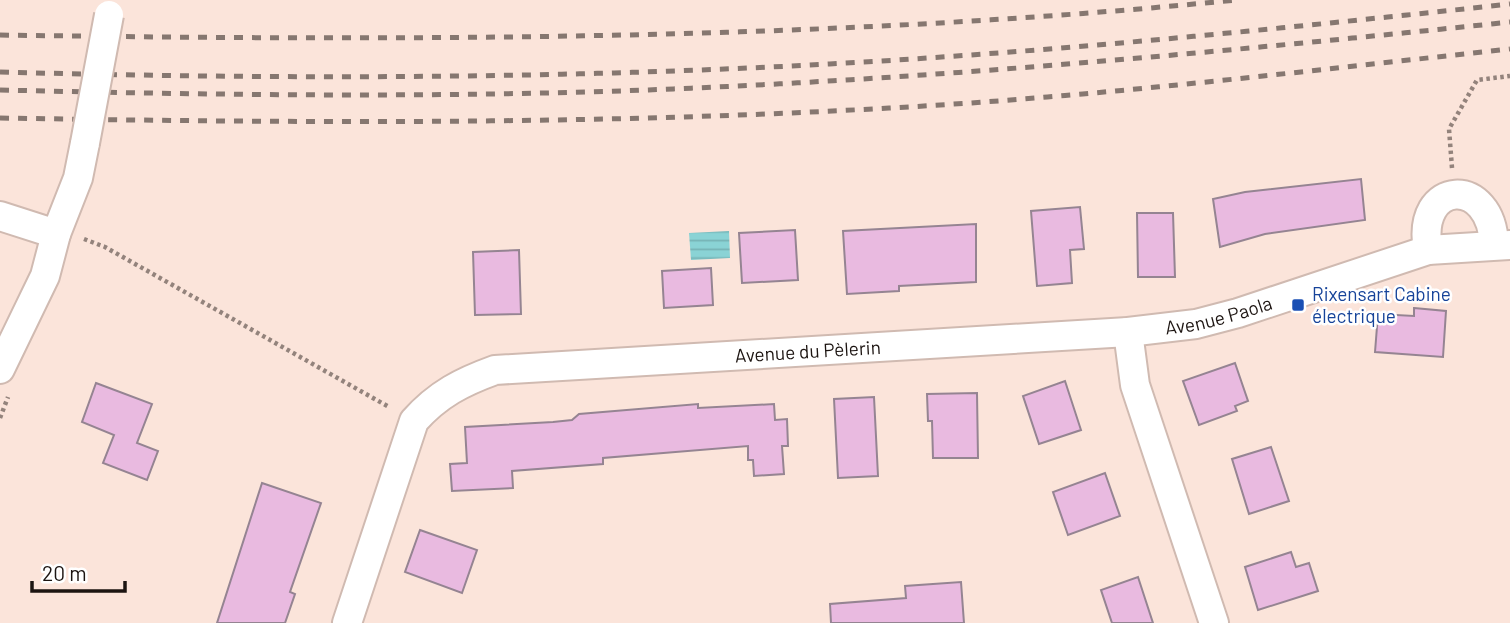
<svg xmlns="http://www.w3.org/2000/svg" width="1510" height="623" font-family="Barlow,sans-serif">
  <style>
    .water { fill: url(#water-rules) }
    .building { fill: #e9bae0; stroke: #958492; stroke-width: 2 }
    .lines { fill: none; stroke-linecap: round; stroke-linejoin: round }
    .street-casing { stroke: #d0bab1; stroke-width: 32 }
    .path { stroke: #93837c; stroke-width: 4.5; stroke-dasharray: 3.5 3.5; stroke-linecap: butt }
    .street { stroke: #fff; stroke-width: 28 }
    .rail { stroke: #867770; stroke-width: 5; stroke-dasharray: 9 9; stroke-linecap: butt }
    .street-bridge-casing { stroke: #d0bab1; stroke-width: 32; stroke-linecap: butt }
    .street-bridge { stroke: #fff; stroke-width: 28 }
    .transit-dot { fill: #1a4fb4; stroke: #fff; stroke-width: 2.5 }
    .labels { text-anchor: middle; stroke-width: 5; stroke-linejoin: round; paint-order: stroke }
    .transit-label { font-size: 19px; fill: #164399; stroke: #fff; text-anchor: start }
    .street-label { font-size: 19px; fill: #1c1411; stroke: #fff }
  </style>
  <defs>
    <pattern id="water-rules" width="6" height="5" patternUnits="userSpaceOnUse" patternTransform="scale(1.75)"><rect width="6" height="5" fill="#8ad3d5"/><path d="M0 2.5h6" fill="none" stroke="#76b4b6"/></pattern>
  </defs>
  <rect width="100%" height="100%" fill="#fbe4da"/>
  <!-- water -->
  <path class="water" d="M729,231L730,258L691,260L689,233Z"/>
  <!-- building -->
  <g class="building">
    <path d="M1361,179L1365,220L1265,234L1220,247L1213,199L1245,192Z"/>
    <path d="M1080,207L1084,249L1070,250L1072,283L1037,286L1031,211Z"/>
    <path d="M1137,213H1173L1175,277H1138Z"/>
    <path d="M976,224V282L899,286V291L847,294L843,231Z"/>
    <path d="M795,230L798,280L742,283L739,233Z"/>
    <path d="M519,250L521,314L475,315L473,252Z"/>
    <path d="M711,268L713,305L664,308L662,271Z"/>
    <path d="M1414,308L1446,311L1443,357L1375,352L1378,314L1414,316Z"/>
    <path d="M1235,363L1248,401L1235,406L1237,411L1199,425L1183,381Z"/>
    <path d="M1065,381L1081,430L1039,444L1023,396Z"/>
    <path d="M96,383L152,404L137,443L158,451L147,480L103,463L114,435L82,422Z"/>
    <path d="M977,393L978,458H933L932,421H928L927,394Z"/>
    <path d="M874,397L878,476L838,478L834,399Z"/>
    <path d="M698,404V408L774,404L775,420L787,419L788,446H782L784,474L754,476L753,460H748V446L603,458V464L512,471L513,488L452,491L450,464L467,463L465,427L553,422L572,420L579,414Z"/>
    <path d="M1271,447L1289,501L1249,514L1232,459Z"/>
    <path d="M1105,473L1120,516L1068,535L1053,492Z"/>
    <path d="M262,483L321,503L290,592L295,594L285,623H217Z"/>
    <path d="M420,530L477,550L462,593L405,572Z"/>
    <path d="M1291,552L1296,567L1309,563L1318,591L1258,610L1245,567Z"/>
    <path d="M1138,577L1153,623H1112L1101,590Z"/>
    <path d="M961,582L964,623H831L830,604L906,598L905,586Z"/>
  </g>
  <g class="lines">
    <!-- street casing -->
    <g class="street-casing">
      <g id="street">
        <path d="M0,216L56,234"/>
        <path d="M1428,250C1415,179 1492,175 1494,245"/>
        <path d="M1128,332L1135,385L1214,623"/>
        <path d="M0,369L45,276L56,234L78,178L85,143"/>
        <path id="s1" d="M347,623L414,421C438,394 462,382 495,370L1128,332L1196,324L1238,313L1428,250L1510,245"/>
      </g>
    </g>
    <!-- path -->
    <g class="path">
      <path d="M1452,168L1449,129L1477,80L1510,76"/>
      <path d="M84,239L105,247L389,407"/>
      <path d="M0,418L8,397"/>
    </g>
    <!-- street -->
    <use href="#street" class="street"/>
    <!-- rail -->
    <g class="rail">
      <path d="M0,35C413,41 825,41 1236,0"/>
      <path d="M0,72C299,80 598,79 897,60C1102,47 1306,26 1510,4"/>
      <path d="M0,90C215,95 431,98 646,90C935,79 1223,52 1510,22"/>
      <path d="M0,118C298,123 592,125 889,108C1097,97 1304,71 1510,49"/>
    </g>
    <!-- street-bridge casing -->
    <g class="street-bridge-casing">
      <path id="street-bridge" d="M85,143L109,15"/>
    </g>
    <!-- street-bridge -->
    <use href="#street-bridge" class="street-bridge"/>
  </g>
  <!-- markers -->
  <rect class="transit-dot" x="1291" y="298" width="14" height="14" rx="3.5"/>
  <g class="labels">
    <!-- transit labels -->
    <g class="transit-label">
      <text x="1312" y="301">Rixensart Cabine<tspan x="1312" dy="22">électrique</tspan></text>
    </g>
    <!-- street labels -->
    <g class="street-label">
      <text dy="7" stroke="none"><textPath href="#s1" startOffset="1036">Avenue Paola</textPath></text>
      <text dy="7" stroke="none"><textPath href="#s1" startOffset="623">Avenue du Pèlerin</textPath></text>
    </g>
  </g>
  <!-- scale -->
  <path d="M32 581v10h93v-10" fill="none" stroke="#1c1411" stroke-width="3.5"/>
  <text x="42" y="581" font-size="21" fill="#1c1411" stroke="#ffffff" stroke-width="5" paint-order="stroke">20 m</text>
</svg>
